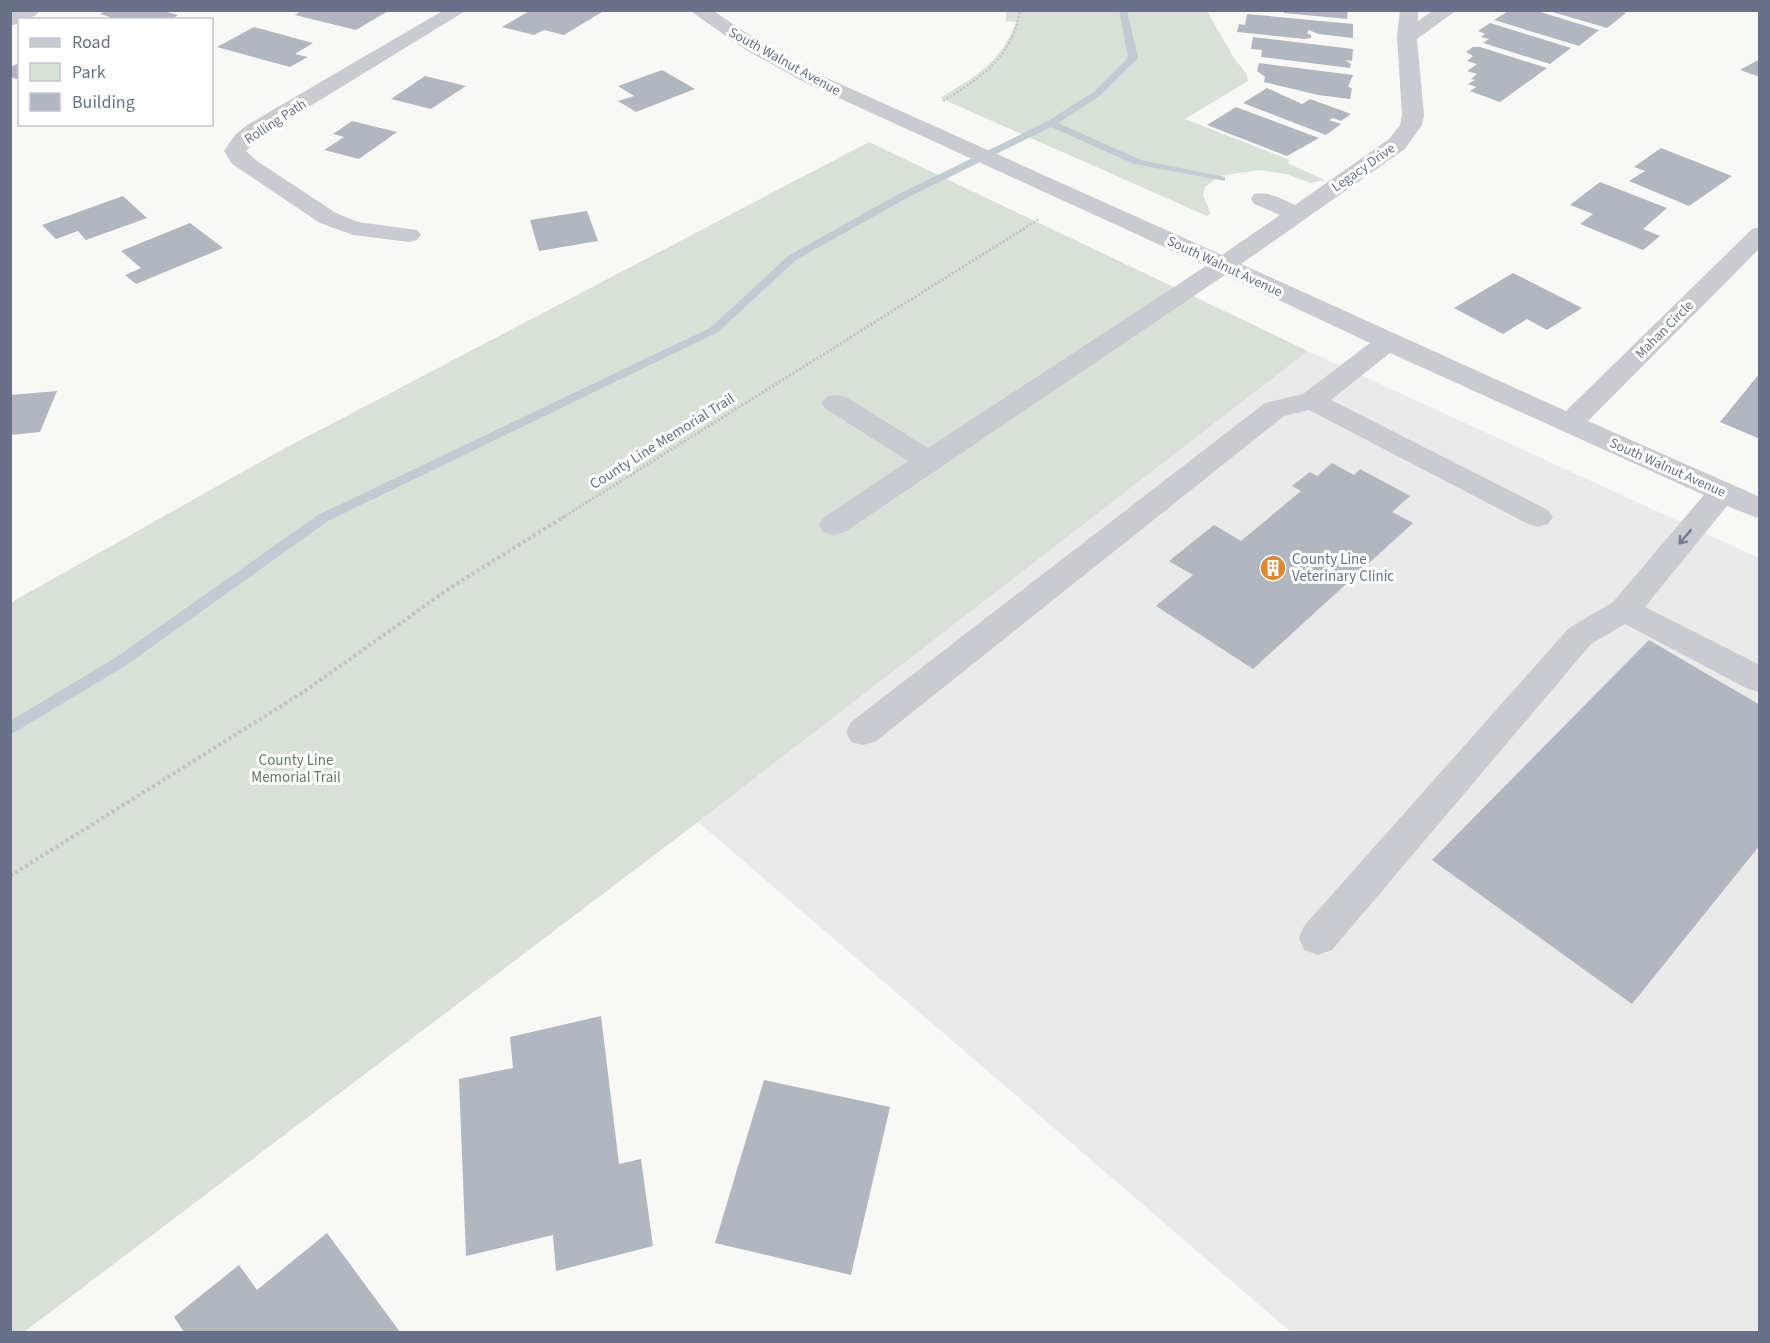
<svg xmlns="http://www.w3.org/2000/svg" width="1770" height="1343" font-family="'Source Sans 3',sans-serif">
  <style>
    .built { fill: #e9eae9 }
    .green { fill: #d8e0d7 }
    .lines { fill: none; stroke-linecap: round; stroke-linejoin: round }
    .stream { fill: #c4cad2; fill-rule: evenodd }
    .building { fill: #b2b6be }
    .path-far2 { stroke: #c1c2c5; stroke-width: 2; stroke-dasharray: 2 2; stroke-linecap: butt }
    .path-far1 { stroke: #c1c2c5; stroke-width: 3; stroke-dasharray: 2 2; stroke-linecap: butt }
    .path { stroke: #c1c2c5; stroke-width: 4; stroke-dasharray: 3 3; stroke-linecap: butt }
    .minor { fill: #cacbd0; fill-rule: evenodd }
    .oneway { stroke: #727a8e }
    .labels { text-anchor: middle; stroke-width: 6; stroke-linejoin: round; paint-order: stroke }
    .far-street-label { font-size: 14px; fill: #687187; stroke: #fff }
    .street-label { font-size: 15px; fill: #687187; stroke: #fff }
    .poi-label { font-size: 15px; fill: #687187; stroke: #fff; text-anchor: start }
    .park-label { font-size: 15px; fill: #637964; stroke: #fff }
  </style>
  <rect width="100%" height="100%" fill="#f8f9f6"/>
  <!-- built -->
  <path class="built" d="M1308,351L1759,558V1332H1291L698,822Z"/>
  <!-- green -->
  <g class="green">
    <path d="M1006,11H1207L1234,58L1246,73L1248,81L1185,119L1290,160L1287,163L1325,180L1311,183L1286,174L1259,170L1219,176L1205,187L1203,195L1211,214L1207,216L940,98C976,76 1001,63 1016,22L1006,21Z"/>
    <path d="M869,142L1308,351L698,822L24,1332H10V603L276,453Z"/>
  </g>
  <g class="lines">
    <!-- stream -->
    <path class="stream" d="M1119,10H1127L1138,58L1101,95L1058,123L1141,160L1225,177V181L1134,164L1051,127L905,199L796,260L718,332L328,521L125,666L10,735V721L115,658L318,515L710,328L788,256L897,195L1048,121L1095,91L1128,58Z"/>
  </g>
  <!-- building -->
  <g class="building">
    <path d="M108,10H160L178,15L170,20H105L110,17L100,14Z"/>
    <path d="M302,10H390L356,30L295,15Z"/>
    <path d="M531,10H598L602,12L564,35L544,30L534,35L502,27Z"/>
    <path d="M1284,10H1348L1347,19L1284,13Z"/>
    <path d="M1513,10H1534L1599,30L1579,46L1494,20L1508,11Z"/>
    <path d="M1618,10L1626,13L1607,28L1549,11Z"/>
    <path d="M1247,14L1353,24V38L1318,34L1309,30L1307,33L1311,35V38L1305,39L1237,32L1239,24L1245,25Z"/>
    <path d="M1490,23L1571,48L1550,64L1483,43L1489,39L1481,37L1485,34L1478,31Z"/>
    <path d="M254,27L313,43L295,54L308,57L290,67L217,47Z"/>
    <path d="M1253,37L1353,49L1352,61L1345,60L1351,64L1350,68L1261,57L1262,50L1251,49Z"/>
    <path d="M1473,47H1480L1547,68L1500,102L1470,91L1476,87L1468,84L1475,80L1471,79L1477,74L1467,71L1477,64L1467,61L1473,56L1466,52Z"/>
    <path d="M1760,59V77L1740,70Z"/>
    <path d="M20,63V80L10,77V67Z"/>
    <path d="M1259,63L1353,75L1348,87L1352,88L1350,99L1318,95L1264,82L1265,77L1257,71Z"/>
    <path d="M662,70L695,89L636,112L618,101L634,96L618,86Z"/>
    <path d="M425,76L466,86L431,109L391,99Z"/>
    <path d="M1267,88L1302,104L1310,99L1351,114L1341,121L1333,118L1329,120L1341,124L1326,135L1243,103Z"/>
    <path d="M1236,107L1319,138L1287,156L1207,125Z"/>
    <path d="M352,121L397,132L359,159L324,150L344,137L333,134Z"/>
    <path d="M1661,148L1732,176L1689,206L1629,181L1645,171L1634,167Z"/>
    <path d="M1600,182L1667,208L1643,229L1660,236L1643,250L1580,224L1593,214L1570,205Z"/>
    <path d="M123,196L147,218L86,240L78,231L56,239L42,225Z"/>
    <path d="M587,211L598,241L539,251L530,220Z"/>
    <path d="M190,223L223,248L136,284L125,275L141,268L121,251Z"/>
    <path d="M1513,273L1582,308L1547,330L1527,319L1503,334L1454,308Z"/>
    <path d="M1760,373V439L1720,422Z"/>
    <path d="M57,391L40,432L10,435V395Z"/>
    <path d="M1332,463L1354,475L1360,469L1410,496L1392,512L1413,523L1253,669L1156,606L1193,575L1169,561L1214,525L1241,541L1301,491L1292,486L1310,472L1317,476Z"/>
    <path d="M1649,640L1760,705V845L1632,1004L1432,860Z"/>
    <path d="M601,1016L619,1164L641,1159L653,1246L556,1271L553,1235L466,1256L459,1079L513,1068L510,1037Z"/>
    <path d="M764,1080L890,1107L851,1275L715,1243Z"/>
    <path d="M327,1233L400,1332H184L174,1317L239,1265L257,1290Z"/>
  </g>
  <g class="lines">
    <!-- path-far2 -->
    <g class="path-far2">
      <path d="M943,101C982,77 1012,58 1020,10"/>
      <path d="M1023,229L1039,219"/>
    </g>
    <!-- path-far1 -->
    <path class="path-far1" d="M562,518L1025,228"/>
    <!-- path -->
    <path class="path" d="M10,876L302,693L450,588L565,516"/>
    <!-- minor -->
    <g class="minor">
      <path d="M15,10H40C36,17 27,20 20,20V23L10,26V13Z"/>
      <path d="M444,10H467L263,135L246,151L257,161L336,213L358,222L417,230L421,235L417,240L409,242L353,235L320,223L232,164L224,151L235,135L247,125Z"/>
      <path d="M689,10H712L760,42L818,74L1222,255L1280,215L1254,204L1251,199L1254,194C1268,191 1282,199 1295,205L1389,139L1400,125L1402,115L1397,37L1400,10H1418V21L1434,10H1457L1417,39L1424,115L1422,125L1405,149L1241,264L1566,411L1752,229L1760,227V248L1588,421L1760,497V519L1727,506L1645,607L1760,665V692L1748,689L1625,624L1591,644L1332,950L1318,955L1304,950L1299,938L1304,926L1569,628L1613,602L1704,495L1390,353L1331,400L1548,510L1553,517L1548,524L1538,527L1528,524L1309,410L1284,416L875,742L863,745L851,742L846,732L851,722L1265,403L1303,394L1370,343L1225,275L845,532L834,535L823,532L819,525L823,518L908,461L826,409L822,403L826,397L836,395L846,397L928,448L1206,266L804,82L746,50Z"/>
    </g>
  </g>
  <!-- one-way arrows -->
  <defs><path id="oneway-shaft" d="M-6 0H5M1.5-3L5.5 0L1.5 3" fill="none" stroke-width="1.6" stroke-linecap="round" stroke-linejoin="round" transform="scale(1.5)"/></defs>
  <use class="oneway" href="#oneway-shaft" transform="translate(1685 537) rotate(130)"/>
  <!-- icons -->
  <defs>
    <g id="building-disc" transform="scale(1.35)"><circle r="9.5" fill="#e3872c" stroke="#fff"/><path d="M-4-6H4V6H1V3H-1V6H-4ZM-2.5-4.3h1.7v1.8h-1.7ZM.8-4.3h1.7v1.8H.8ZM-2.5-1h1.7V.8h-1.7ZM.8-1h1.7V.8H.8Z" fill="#fff"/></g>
  </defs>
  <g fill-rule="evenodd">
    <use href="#building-disc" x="1273" y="568"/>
  </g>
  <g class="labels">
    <!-- far-street labels -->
    <g class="far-street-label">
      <text transform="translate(785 61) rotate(29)" y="5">South Walnut Avenue</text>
      <text transform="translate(275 121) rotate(-33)" y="5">Rolling Path</text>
      <text transform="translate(1363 167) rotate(-35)" y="5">Legacy Drive</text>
      <text transform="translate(1225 266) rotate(25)" y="5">South Walnut Avenue</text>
      <text transform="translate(1664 329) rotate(-45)" y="5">Mahan Circle</text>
      <text transform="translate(1668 467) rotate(24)" y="5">South Walnut Avenue</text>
    </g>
    <!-- street labels -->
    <g class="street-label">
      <text transform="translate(662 441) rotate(-32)" y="5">County Line Memorial Trail</text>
    </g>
    <!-- poi labels -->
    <g class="poi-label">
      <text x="1292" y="564">County Line<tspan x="1292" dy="17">Veterinary Clinic</tspan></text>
    </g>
    <!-- park labels -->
    <g class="park-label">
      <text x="296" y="765">County Line<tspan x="296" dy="17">Memorial Trail</tspan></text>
    </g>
  </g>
  <!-- border -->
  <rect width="1770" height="1343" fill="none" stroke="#687187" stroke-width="24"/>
  <!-- legend -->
  <rect x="18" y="18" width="195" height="108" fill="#ffffff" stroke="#c3c6cf" stroke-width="1.5"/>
  <rect x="30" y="38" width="30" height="9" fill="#cacbd0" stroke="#c3c6cf" stroke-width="1.5"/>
  <text x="72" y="48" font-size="18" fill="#687187">Road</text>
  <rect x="30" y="63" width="30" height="18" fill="#d8e0d7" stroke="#c3c6cf" stroke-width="1.5"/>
  <text x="72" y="78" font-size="18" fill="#687187">Park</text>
  <rect x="30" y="93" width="30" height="18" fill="#b2b6be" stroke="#c3c6cf" stroke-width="1.5"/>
  <text x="72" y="108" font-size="18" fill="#687187">Building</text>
</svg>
